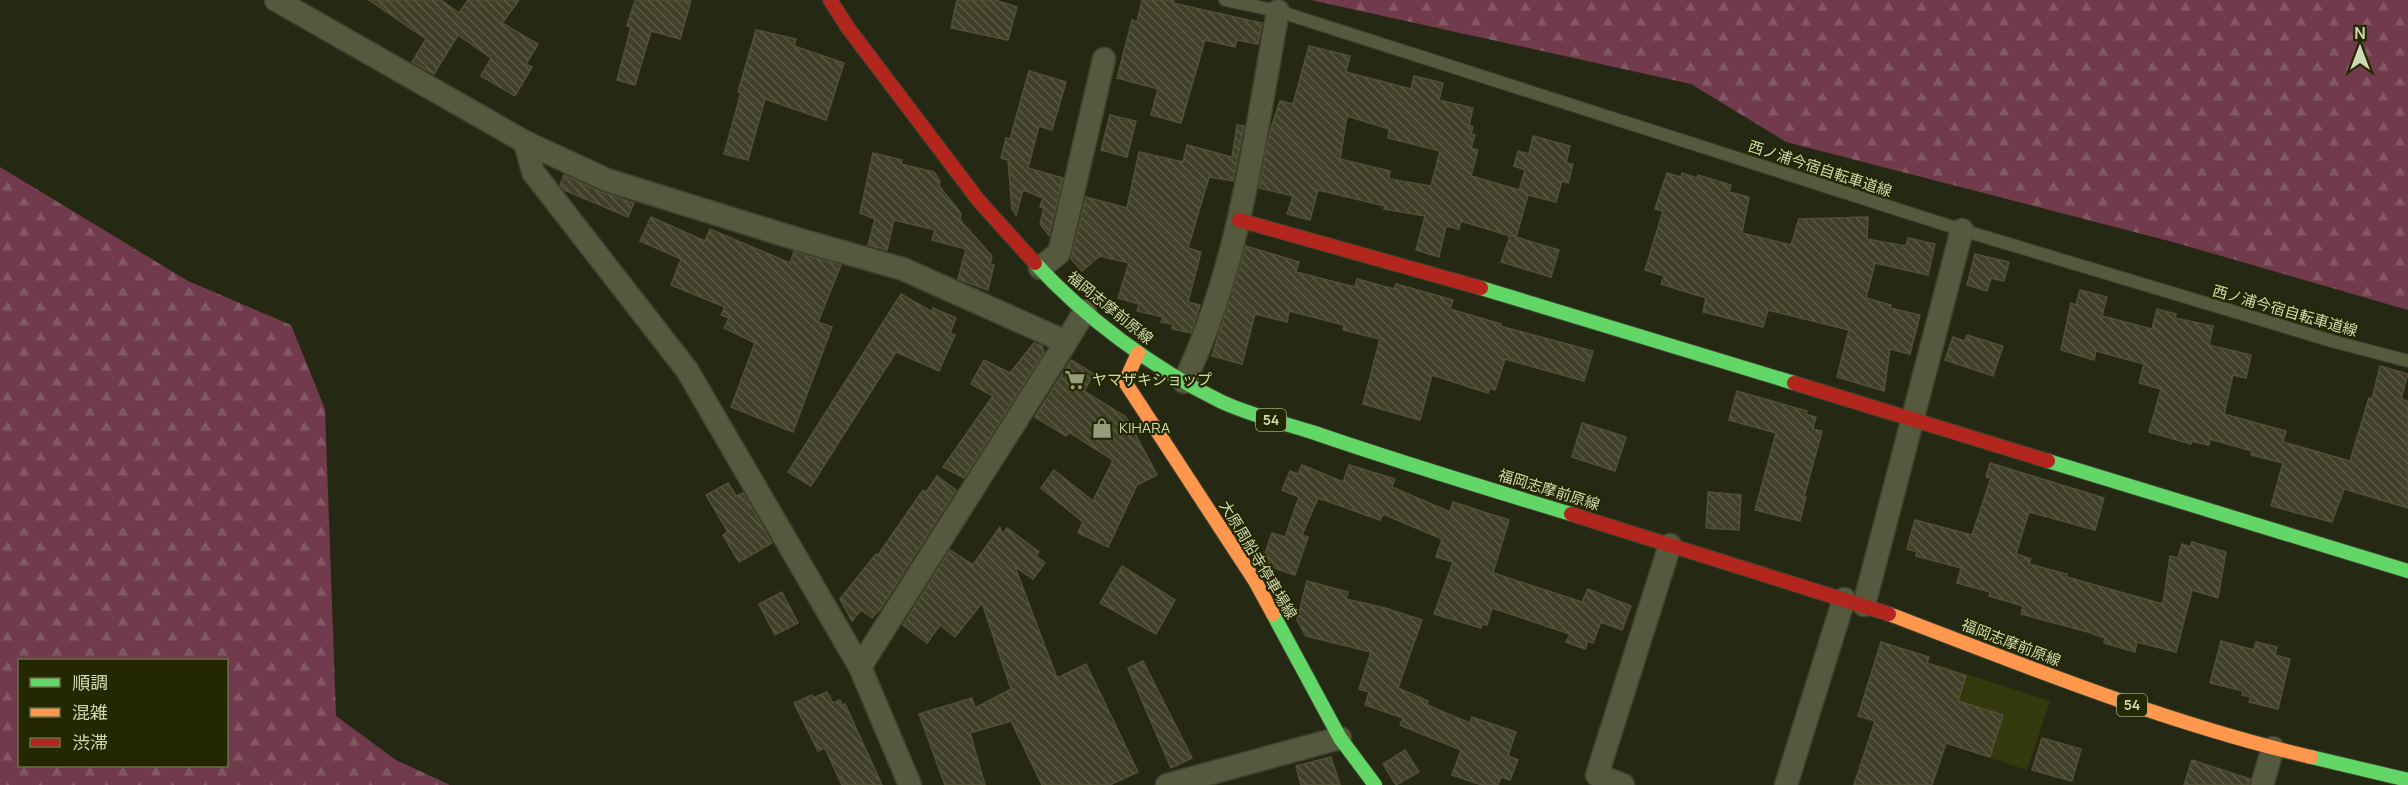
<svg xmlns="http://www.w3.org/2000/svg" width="2408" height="785" font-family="Manrope,'Noto Sans JP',sans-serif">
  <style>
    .built { fill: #33380d }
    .forest { fill: url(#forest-firs); fill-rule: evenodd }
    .building { fill: url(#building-back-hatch); stroke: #525036; stroke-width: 1.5; fill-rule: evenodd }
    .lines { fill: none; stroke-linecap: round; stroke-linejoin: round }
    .lane-casing { stroke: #3e422f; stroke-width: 14 }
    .street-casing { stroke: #3e422f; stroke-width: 25 }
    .fast-casing { stroke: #3e422f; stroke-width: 16 }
    .slow-casing { stroke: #3e422f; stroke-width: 16 }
    .jam-casing { stroke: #3e422f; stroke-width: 16 }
    .lane { stroke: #55593d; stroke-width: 12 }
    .street { stroke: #55593d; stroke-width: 22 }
    .fast { stroke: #63d668; stroke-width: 14 }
    .slow { stroke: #ff974d; stroke-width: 14 }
    .jam { stroke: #b3261e; stroke-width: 14 }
    .labels { text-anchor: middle; stroke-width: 4.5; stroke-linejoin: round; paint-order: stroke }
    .shield { fill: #232800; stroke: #9da47d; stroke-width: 1.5 }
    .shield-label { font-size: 14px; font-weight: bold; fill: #d1d9b3 }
    .street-label { font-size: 15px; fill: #d1d9b3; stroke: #232800 }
    .poi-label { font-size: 15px; fill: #d1d9b3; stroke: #232800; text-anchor: start }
  </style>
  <defs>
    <pattern id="forest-firs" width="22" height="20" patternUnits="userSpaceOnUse" patternTransform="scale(1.5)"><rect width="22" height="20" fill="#713b4d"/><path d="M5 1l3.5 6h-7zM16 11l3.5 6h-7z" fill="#845764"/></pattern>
    <pattern id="building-back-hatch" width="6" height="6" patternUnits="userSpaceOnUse" patternTransform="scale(1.5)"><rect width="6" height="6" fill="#403f28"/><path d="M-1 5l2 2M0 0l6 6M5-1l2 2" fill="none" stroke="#5b5a45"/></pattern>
  </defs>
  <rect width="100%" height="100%" fill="#252812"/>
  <!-- built -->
  <path class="built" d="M1932,663L2050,701L2027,770L1910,732Z"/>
  <!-- forest -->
  <g class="forest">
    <path d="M1311,0H2408V310L2173,242L1786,142L1691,84Z"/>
    <path d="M0,167L188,281L291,325L325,409L336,716L396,760L450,785H0ZM20,660H226V766H20Z"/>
  </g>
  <!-- building -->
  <g class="building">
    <path d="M369,0H441L459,13L468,0H519L502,23L538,44L526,64L532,67L515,96L481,76L491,58L458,35L434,74L412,62L426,39Z"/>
    <path d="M635,0H691L680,39L651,31L635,85L617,80L631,27L627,26Z"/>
    <path d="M957,0H995L1017,7L1008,40L951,28Z"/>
    <path d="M1142,0H1174L1173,3L1262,23L1258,44L1237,40L1235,47L1205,40L1181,123L1151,115L1158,89L1117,78L1132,20L1137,22Z"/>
    <path d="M756,30L796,39L794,46L844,63L826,120L765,99L748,160L724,154L741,93L738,92Z"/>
    <path d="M1309,46L1350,56L1346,72L1411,89L1414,76L1443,83L1439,100L1473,108L1469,125L1473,127L1471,134L1475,135L1471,148L1478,150L1471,176L1519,190L1525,170L1514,166L1518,151L1529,154L1533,136L1570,146L1566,163L1573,164L1568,183L1562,181L1556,202L1528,195L1516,237L1559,250L1551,277L1501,262L1510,236L1461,221L1459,229L1446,226L1439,257L1416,250L1425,216L1384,209L1385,206L1318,190L1310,220L1287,214L1293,196L1259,188L1270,131L1280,101L1293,104ZM1347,116L1389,129L1388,138L1440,151L1431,186L1389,179L1390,171L1340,159Z"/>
    <path d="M1029,71L1066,82L1052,130L1039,126L1028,168L1063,178L1049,235L1040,224L1044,208L1040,207L1043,198L1023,190L1016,215L1012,209L1008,160L1001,158L1006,138L1010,139Z"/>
    <path d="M1110,115L1136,121L1127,157L1101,150Z"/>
    <path d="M1237,125L1244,126L1233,181L1209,177L1188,248L1201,252L1188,302L1200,305L1191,333L1172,329L1173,324L1161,322L1163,317L1137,311L1139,304L1118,298L1129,263L1100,256L1082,271L1071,259L1086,197L1127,208L1139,152L1183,162L1187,145L1232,157Z"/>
    <path d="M873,153L902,160L901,164L934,172L940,181L939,186L961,213L960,220L992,256L990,264L994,265L988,290L958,279L966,249L932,240L935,230L894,220L887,250L868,245L875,219L860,213Z"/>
    <path d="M1667,173L1681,177L1682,173L1697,178L1698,175L1731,185L1729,192L1749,197L1742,233L1791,245L1799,219L1868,217L1867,239L1906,246L1908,238L1935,244L1928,275L1875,263L1866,298L1891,305L1890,308L1920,315L1910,354L1890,349L1884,391L1837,377L1849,330L1768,310L1763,327L1703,312L1706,298L1661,284L1664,276L1645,270L1663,211L1655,209Z"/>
    <path d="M564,175L601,192L634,203L628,217L564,190L560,185Z"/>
    <path d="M651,217L705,241L710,229L790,263L794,252L841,265L818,322L832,327L793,432L731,407L755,343L724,328L729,318L721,315L725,307L671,285L681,259L640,241Z"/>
    <path d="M1246,246L1299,262L1296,272L1355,287L1357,279L1394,289L1396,284L1453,300L1450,309L1501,324L1500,326L1593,351L1584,381L1505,359L1495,390L1490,388L1488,393L1432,375L1420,420L1363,404L1380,339L1343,330L1344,325L1289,311L1287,322L1255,314L1242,364L1212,356Z"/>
    <path d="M1975,254L2009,262L2004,281L1991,278L1987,291L1967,285Z"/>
    <path d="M2080,290L2107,297L2102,316L2152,329L2157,309L2176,314L2175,318L2213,326L2209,345L2251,355L2246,378L2233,375L2224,414L2286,431L2283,442L2350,461L2369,398L2372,399L2380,366L2408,374L2401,399L2408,401V508L2344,489L2332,522L2271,506L2283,463L2251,455L2252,451L2210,439L2209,445L2191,441V444L2149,432L2161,389L2139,383L2144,364L2096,351L2094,360L2061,350L2071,303L2076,305Z"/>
    <path d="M901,294L932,312L933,308L956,318L950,333L955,335L939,371L896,352L811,486L788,472Z"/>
    <path d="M1967,335L2003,346L1993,376L1945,360L1953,337L1965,341Z"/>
    <path d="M1034,343L1042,346L1044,352L964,478L943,467L993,396L971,384L984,360L1010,373Z"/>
    <path d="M1071,360L1094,374L1084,391L1126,417L1157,475L1137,485L1108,547L1078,533L1083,522L1041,488L1054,470L1093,501L1113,460L1069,432L1066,436L1035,417Z"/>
    <path d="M1737,391L1807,411L1806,414L1816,417L1813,429L1822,431L1804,497H1806L1800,521L1755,510L1776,433L1729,420Z"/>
    <path d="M1582,423L1626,437L1615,471L1572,457Z"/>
    <path d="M1990,463L2104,498L2095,530L2029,512L2016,554L2031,559L2029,564L2067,574V577L2163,604L2170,556L2178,558L2182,544L2190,547L2192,542L2226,552L2218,598L2192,590L2176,652L2137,642L2135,652L2104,643L2105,638L2088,632L2021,614L2023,606L1989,596L1990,592L1957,583L1961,568L1916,556L1917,552L1907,549L1915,520L1972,535L1991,478L1986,477Z"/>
    <path d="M1302,465L1343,482L1349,465L1395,479L1392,487L1450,512L1453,502L1509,520L1493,573L1582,602L1588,589L1631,606L1622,630L1601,622L1593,643L1588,641L1585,649L1566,642L1570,634L1492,608L1487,625L1482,624L1481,628L1434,614L1453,562L1436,557L1442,539L1383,514L1380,520L1318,498L1302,535L1308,537L1295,575L1268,566L1263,559L1272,533L1285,537L1299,497L1282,490L1290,471L1298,474Z"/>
    <path d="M937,476L956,490L881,608L872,618L861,610L852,621L840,599L876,554L878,555L923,490L926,492Z"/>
    <path d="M728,483L736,496L743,493L772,543L739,562L723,535L728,532L706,495Z"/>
    <path d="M1708,492L1741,495L1739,530L1706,528Z"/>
    <path d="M1000,527L1002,534L1007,528L1039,552L1036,556L1045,563L1033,579L1015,567L1057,678L1086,664L1138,772L1110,785H1042L1011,721L970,733L985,785H945L919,714L972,698L975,708L1011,689L982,603L955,637L940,625L927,643L903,625L950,550L973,565Z"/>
    <path d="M1122,566L1175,600L1156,634L1100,603Z"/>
    <path d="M1307,581L1348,592L1346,599L1385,608L1422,620L1398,688L1428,701L1427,705L1470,723L1472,717L1516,732L1508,756L1518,760L1510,780L1501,777L1498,785H1482L1452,775L1461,750L1400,725L1403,718L1365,705L1369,692L1359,689L1371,652L1306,636L1297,620Z"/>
    <path d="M782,592L798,623L775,635L759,604Z"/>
    <path d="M2221,641L2254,650L2256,642L2277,647L2275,655L2290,659L2278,709L2249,702L2251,697L2242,695L2243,691L2210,683Z"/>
    <path d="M1881,642L1929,657L1927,663L1966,676L1958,701L2003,715L1990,757L1946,743L1932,785H1854L1875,721L1858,716Z"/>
    <path d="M1143,661L1192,758L1171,768L1128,668Z"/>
    <path d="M827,692L833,703L840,700L843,706L845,704L882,785H842L825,748L818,751L794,703L812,695L813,698Z"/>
    <path d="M2042,738L2081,749L2072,781L2032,770Z"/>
    <path d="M1405,750L1419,772L1396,785L1383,764Z"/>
    <path d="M1331,757L1340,785H1301L1296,766Z"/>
    <path d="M2192,760L2250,779L2249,785H2184Z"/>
  </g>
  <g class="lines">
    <!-- lane casing -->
    <g class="lane-casing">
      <path id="lane" d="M1225,0L1278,11L1962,230L2332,341L2408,361"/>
    </g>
    <!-- street casing -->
    <g class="street-casing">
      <g id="street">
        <path d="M276,0L525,142L607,180L797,239L903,269L1066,342L1085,311"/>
        <path d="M525,142L533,172L687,370L860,667L910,785"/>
        <path d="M1040,268L1059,253L1104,59"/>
        <path d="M1184,382C1239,268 1255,135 1278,11"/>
        <path d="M1864,605L1962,230"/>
        <path d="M860,667L1066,342"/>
        <path d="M1167,785L1340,738"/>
        <path d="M1623,785L1597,775L1670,545"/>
        <path d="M1786,785L1844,599"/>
        <path d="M2262,785L2273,748"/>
      </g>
    </g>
    <!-- fast casing -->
    <g class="fast-casing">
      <g id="fast">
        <path d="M1035,263C1084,317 1154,369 1220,401C1249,415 1284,423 1315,433C1399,462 1485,488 1571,514"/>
        <path d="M1481,288L1794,383"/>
        <path d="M2048,461L2408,571"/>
        <path d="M1273,614L1340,738L1375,785"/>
        <path d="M2311,757L2408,780"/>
      </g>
    </g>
    <!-- slow casing -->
    <g class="slow-casing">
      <g id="slow">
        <path d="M1138,353L1125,382L1255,581L1273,614"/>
        <path d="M1889,614C2028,667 2166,723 2311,757"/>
      </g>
    </g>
    <!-- jam casing -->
    <g class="jam-casing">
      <g id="jam">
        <path d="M830,0L848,28L979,201L1035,263"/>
        <path d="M1239,220L1481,288"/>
        <path d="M1794,383L2048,461"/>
        <path d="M1571,514L1889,614"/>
      </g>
    </g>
    <!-- lane -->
    <use href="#lane" class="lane"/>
    <!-- street -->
    <use href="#street" class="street"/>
    <!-- fast -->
    <use href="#fast" class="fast"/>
    <!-- slow -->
    <use href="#slow" class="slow"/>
    <!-- jam -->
    <use href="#jam" class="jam"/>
  </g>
  <!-- icons -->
  <defs>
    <g id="supermarket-bare" transform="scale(1.62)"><path d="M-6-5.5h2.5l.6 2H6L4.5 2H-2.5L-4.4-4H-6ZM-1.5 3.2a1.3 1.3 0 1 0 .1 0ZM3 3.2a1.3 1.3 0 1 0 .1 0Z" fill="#959b7b" stroke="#232800" stroke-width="2.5" paint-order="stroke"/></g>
    <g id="shop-bare" transform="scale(1.62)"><path d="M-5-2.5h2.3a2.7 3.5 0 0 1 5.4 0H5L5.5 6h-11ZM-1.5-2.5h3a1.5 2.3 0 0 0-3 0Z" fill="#959b7b" stroke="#232800" stroke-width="2.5" paint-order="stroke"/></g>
  </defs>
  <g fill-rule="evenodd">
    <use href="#supermarket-bare" x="1075" y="380"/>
    <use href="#shop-bare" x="1102" y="428"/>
  </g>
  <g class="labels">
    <!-- shield labels -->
    <g class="shield">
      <rect x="1256" y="409" width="30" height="22" rx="4.5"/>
      <rect x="2117" y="694" width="30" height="22" rx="4.5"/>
    </g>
    <g class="shield-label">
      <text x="1271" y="425">54</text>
      <text x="2132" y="710">54</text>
    </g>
    <!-- street labels -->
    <g class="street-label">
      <text transform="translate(1820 169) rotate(18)" y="5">西ノ浦今宿自転車道線</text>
      <text transform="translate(1110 308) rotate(39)" y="5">福岡志摩前原線</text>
      <text transform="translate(2285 311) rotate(16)" y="5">西ノ浦今宿自転車道線</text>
      <text transform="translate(1549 490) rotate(17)" y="5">福岡志摩前原線</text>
      <text transform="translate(1258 560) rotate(59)" y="5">大原周船寺停車場線</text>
      <text transform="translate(2011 643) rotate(21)" y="5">福岡志摩前原線</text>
    </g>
    <!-- poi labels -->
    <g class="poi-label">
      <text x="1092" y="385">ヤマザキショップ</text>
      <text x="1119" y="433">KIHARA</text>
    </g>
  </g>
  <!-- legend -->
  <rect x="18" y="659" width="210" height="108" fill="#232800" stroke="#696f48" stroke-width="1.5"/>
  <rect x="30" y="678" width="30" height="9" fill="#63d668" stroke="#696f48" stroke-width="1.5"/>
  <text x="72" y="689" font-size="18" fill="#d1d9b3">順調</text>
  <rect x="30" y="708" width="30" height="9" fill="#ff974d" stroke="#696f48" stroke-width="1.5"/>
  <text x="72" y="719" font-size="18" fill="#d1d9b3">混雑</text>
  <rect x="30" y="738" width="30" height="9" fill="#b3261e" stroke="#696f48" stroke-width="1.5"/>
  <text x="72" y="749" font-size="18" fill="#d1d9b3">渋滞</text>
  <!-- north arrow -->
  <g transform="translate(2360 48)" stroke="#232800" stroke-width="4.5" paint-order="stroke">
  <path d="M0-4.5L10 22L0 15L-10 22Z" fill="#d1d9b3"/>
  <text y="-9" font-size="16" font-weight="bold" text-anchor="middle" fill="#d1d9b3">N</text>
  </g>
</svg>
